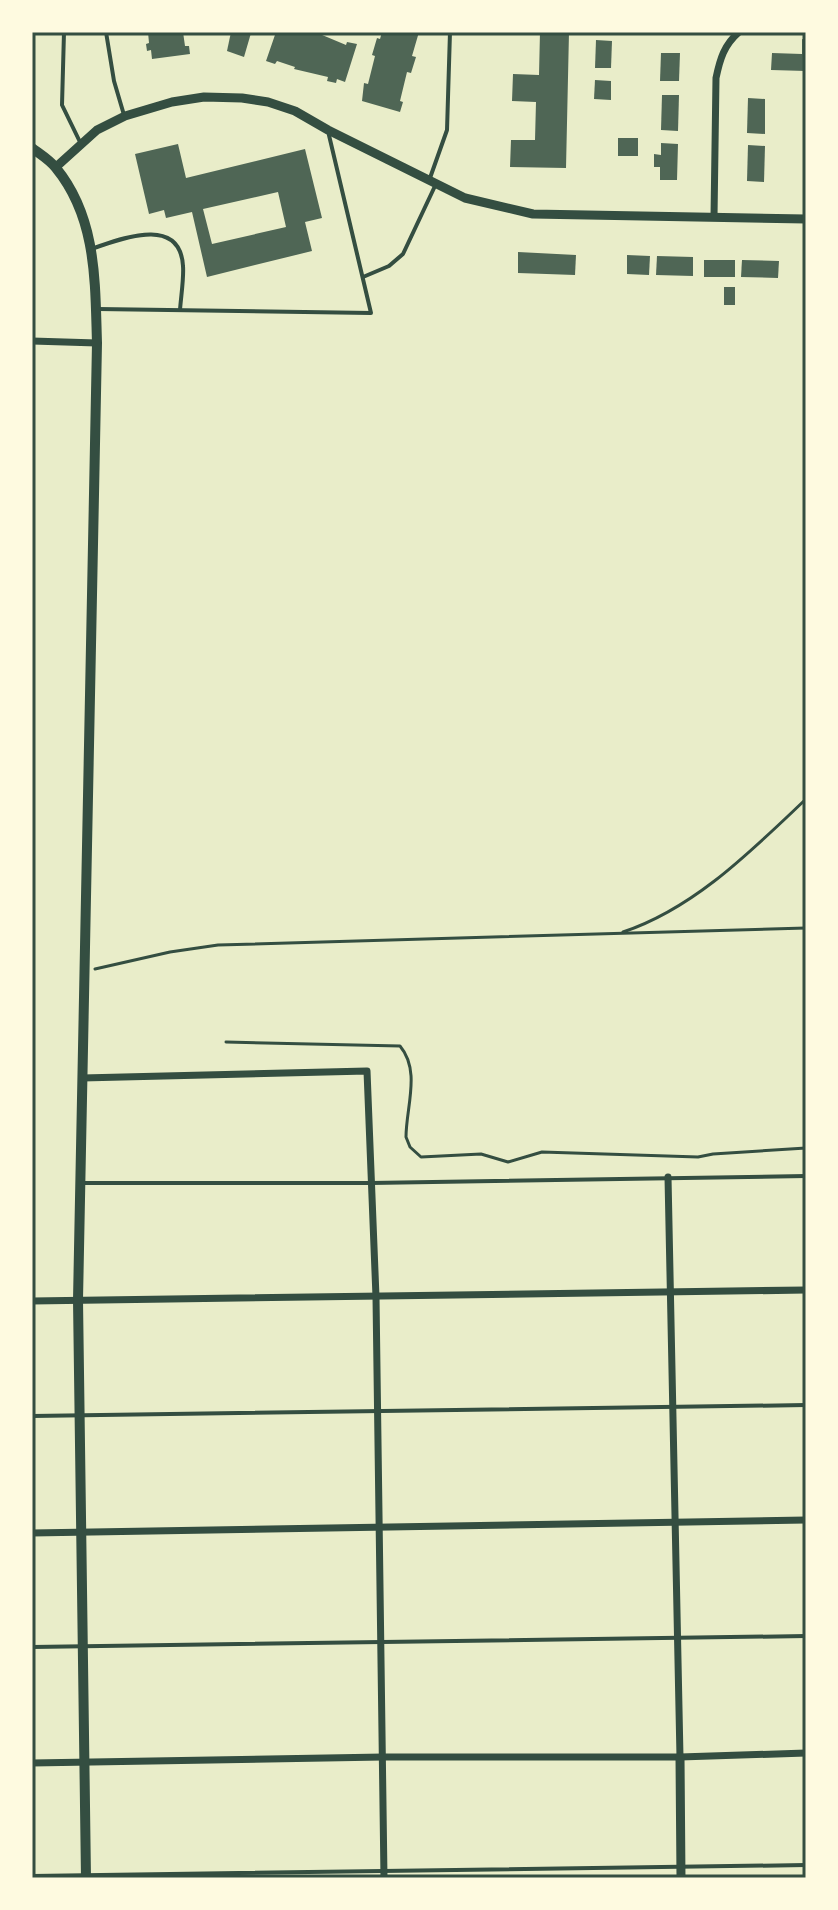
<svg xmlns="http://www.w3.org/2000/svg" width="838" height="1910" font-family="'Noto Sans',sans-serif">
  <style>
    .building { fill: #4f6655; fill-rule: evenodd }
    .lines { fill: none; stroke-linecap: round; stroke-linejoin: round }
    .path { stroke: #344e41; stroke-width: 3 }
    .service { stroke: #344e41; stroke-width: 4 }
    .minor { stroke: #344e41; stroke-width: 7 }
    .tertiary { stroke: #344e41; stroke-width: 9 }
    .secondary { stroke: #344e41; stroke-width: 10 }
    .neatline { fill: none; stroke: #344e41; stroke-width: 3 }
  </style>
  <rect width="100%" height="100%" fill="#e9edc9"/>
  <!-- building -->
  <g class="building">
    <path d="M148,32H183L185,46H189L190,54L152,59L151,50L147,51L146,44L149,43Z"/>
    <path d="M231,32L251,33L244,57L227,51Z"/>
    <path d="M276,32H303L312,35L315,32L346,45L347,42L357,44L345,82L337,79L336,83L327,81L328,77L294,69L295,67L277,61L275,64L266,61Z"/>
    <path d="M382,32H419L412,56L416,57L411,73L407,72L400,101L403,102L400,112L362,101L364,83L368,84L375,56L372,55L377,38L380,39Z"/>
    <path d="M540,32H569L566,168L510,167L511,140H535L536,102L512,101L513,74L539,75Z"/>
    <path d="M802,39L806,40V71L771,70L772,53L802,54Z"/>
    <path d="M596,40L612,41L611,68H595Z"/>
    <path d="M661,53H680L679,81H660Z"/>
    <path d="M595,80L611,81V100L594,99Z"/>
    <path d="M662,95H679L678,131L661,130Z"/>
    <path d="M748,98L765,99V134L747,133Z"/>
    <rect x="618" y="138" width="20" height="18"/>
    <path d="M661,143L678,144L677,180H660V167H654V154L661,155Z"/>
    <path d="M178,144L186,178L305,149L322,218L305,222L312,251L207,277L192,212L166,218L164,210L149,214L135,154ZM278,192L286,227L212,244L203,209Z"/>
    <path d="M748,145L765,146L764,182L747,181Z"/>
    <path d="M518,252L576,255L575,275L518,273Z"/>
    <path d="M627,255L650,256L649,275L627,274Z"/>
    <path d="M657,256L693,257V276L656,275Z"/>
    <rect x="704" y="260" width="31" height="17"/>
    <path d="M742,260L779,261L778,278L741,277Z"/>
    <rect x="724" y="287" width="11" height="18"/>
  </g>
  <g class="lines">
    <!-- path -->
    <g class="path">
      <path d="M623,932C695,908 752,850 806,799"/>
      <path d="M95,969L170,952L218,945L806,928"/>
      <path d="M226,1042L400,1046C421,1071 406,1107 406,1137L410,1147L421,1157L481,1154L508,1162L542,1152L698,1157L713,1154L806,1148"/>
    </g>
    <!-- service -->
    <g class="service">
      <path d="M64,32L62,105L80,142"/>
      <path d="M106,32L114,81L124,115"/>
      <path d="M430,178L447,130L450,32"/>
      <path d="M94,248C121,239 180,215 183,266C184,278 181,296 180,310"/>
      <path d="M363,277L389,266L403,254L435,186"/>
      <path d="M98,309L371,313L328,131"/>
      <path d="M80,1183H371L806,1176"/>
      <path d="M32,1416L806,1405"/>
      <path d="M32,1647L806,1636"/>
      <path d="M32,1876L806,1865"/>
    </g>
    <!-- minor -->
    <g class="minor">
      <path d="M714,217L716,78C720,59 724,45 739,32"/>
      <path d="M32,341L97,343"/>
      <path d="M82,1078L367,1071L376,1297L384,1878"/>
      <path d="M668,1177L680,1757"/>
      <path d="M32,1301L806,1290"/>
      <path d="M32,1533L806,1520"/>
      <path d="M32,1763L383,1757H680L806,1753"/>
    </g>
    <!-- tertiary -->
    <g class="tertiary">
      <path d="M56,167L97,130L125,116L172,102L204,97L242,98L268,102L295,111L328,130L465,198L533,214L806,219"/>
      <path d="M680,1757L681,1878"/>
    </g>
    <!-- secondary -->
    <path class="secondary" d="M32,148C40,154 50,160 56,168C97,218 95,282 97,343L78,1300L86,1878"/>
  </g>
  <!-- border -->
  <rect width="838" height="1910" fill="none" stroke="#fefae0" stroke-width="68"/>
  <rect x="34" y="34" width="770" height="1842" class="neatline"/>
</svg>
